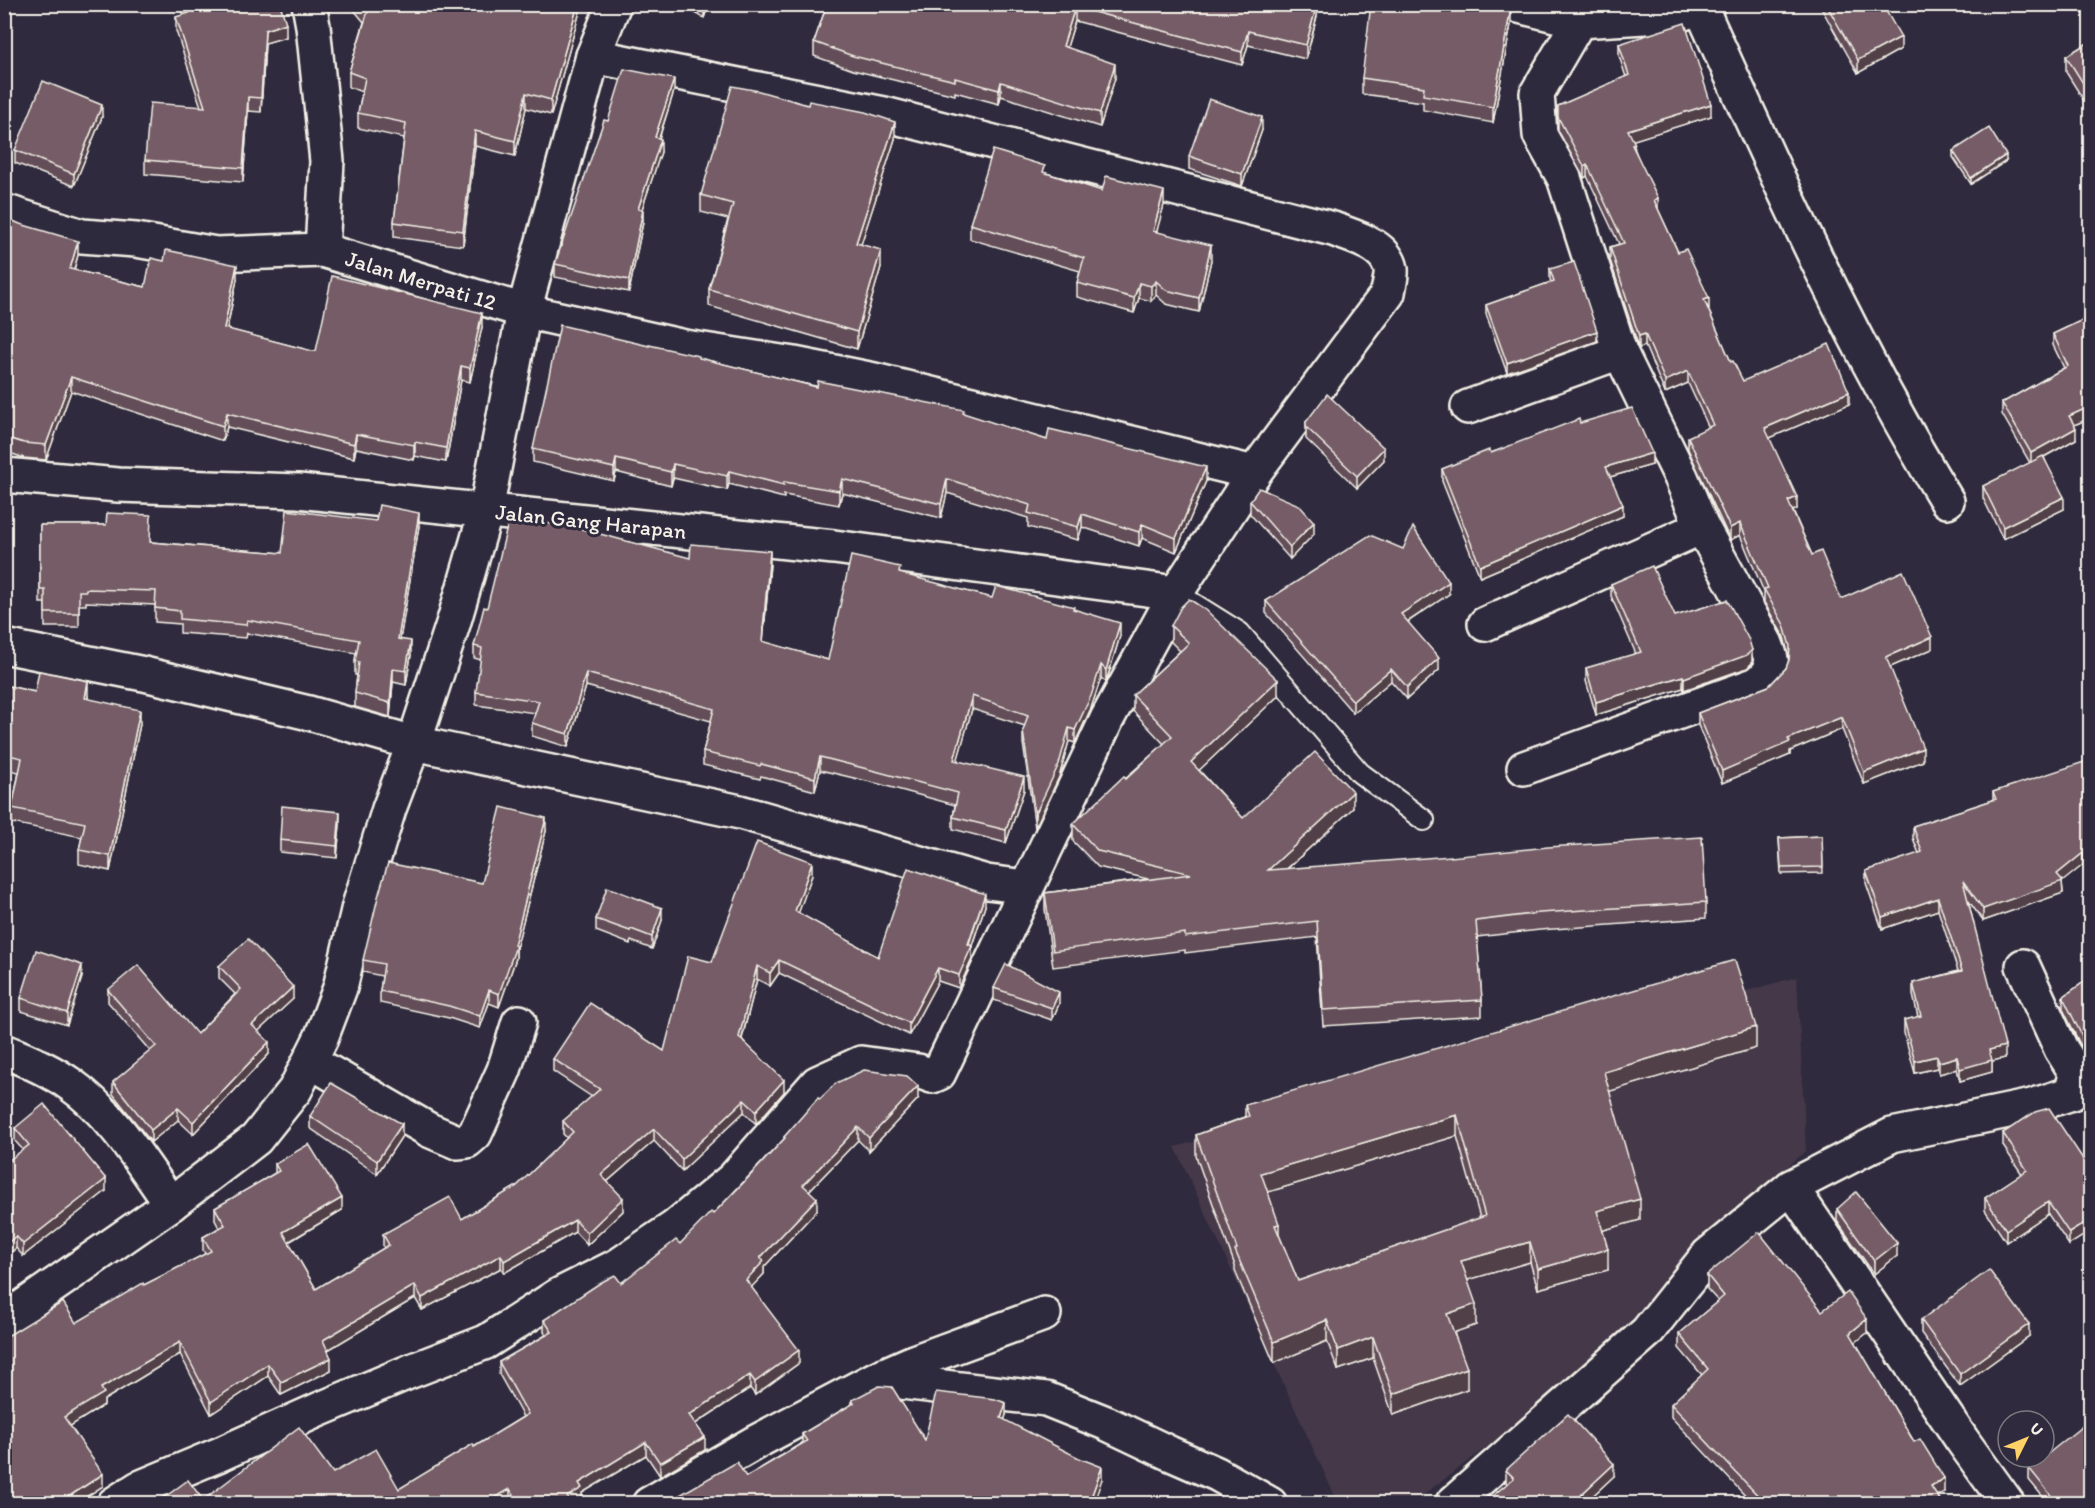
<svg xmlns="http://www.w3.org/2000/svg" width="2095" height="1508" font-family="Itim,sans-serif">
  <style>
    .built { fill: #443949 }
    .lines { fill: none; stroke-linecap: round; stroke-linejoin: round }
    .lane-casing { stroke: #f4f1e8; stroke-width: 24 }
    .street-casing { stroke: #f4f1e8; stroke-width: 38 }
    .lane { stroke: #2f2a3d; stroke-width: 20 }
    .street { stroke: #2f2a3d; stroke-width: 33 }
    .wall { fill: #644e58; stroke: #f4f1e8; stroke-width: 1.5; fill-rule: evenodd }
    .shaded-wall { fill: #514047; stroke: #f4f1e8; stroke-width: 1.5 }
    .building { fill: #745b66; stroke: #f4f1e8; stroke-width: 1.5; fill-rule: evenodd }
    .labels { text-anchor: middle; stroke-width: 6; stroke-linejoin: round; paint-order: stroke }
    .street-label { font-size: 22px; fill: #f4f1e8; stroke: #2f2a3d }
  </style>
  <rect width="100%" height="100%" fill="#2f2a3d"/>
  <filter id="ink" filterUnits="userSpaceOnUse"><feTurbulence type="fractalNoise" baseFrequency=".0167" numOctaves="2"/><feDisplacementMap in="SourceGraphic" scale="12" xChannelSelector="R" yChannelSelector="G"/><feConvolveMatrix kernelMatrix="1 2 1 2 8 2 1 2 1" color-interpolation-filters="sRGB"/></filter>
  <g filter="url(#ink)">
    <!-- built -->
    <path class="built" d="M1797,977L1806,1151L1739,1208L1657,1318L1413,1503H1338L1175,1147Z"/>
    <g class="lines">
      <!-- lane casing -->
      <g class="lane-casing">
        <path id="lane" d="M1189,601L1240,633L1360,773L1424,820"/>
      </g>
      <!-- street casing -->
      <g class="street-casing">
        <g id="street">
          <path d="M309,4L313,26L327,161L322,250"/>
          <path d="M1511,4L1579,21L1678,15L1708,4"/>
          <path d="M1701,8C1776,175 1851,344 1947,501"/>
          <path d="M4,211L82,236L136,240L216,254L322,250L524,311L593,56L614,4"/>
          <path d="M1468,407L1620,352"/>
          <path d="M4,475L118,485L298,491L834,547L1176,593"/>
          <path d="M1485,624L1702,527"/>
          <path d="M4,646L144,674L309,713L414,743L740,812L987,882L1026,887"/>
          <path d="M1524,768L1757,684C1775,669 1774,665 1766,644L1702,527L1681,477L1620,352L1564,178L1540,135L1537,93L1579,21"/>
          <path d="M4,1051C27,1060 50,1070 70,1084C113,1114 141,1162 171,1204"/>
          <path d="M310,1061L429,1130L457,1142L467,1141L475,1134L504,1070L519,1022"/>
          <path d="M1791,1187L1892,1135L2032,1106L2072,1093L2076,1073L2061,1049L2023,966"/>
          <path d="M4,1320L171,1204L256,1139L295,1090L321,1038L340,988L359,906L389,809L414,743L454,621L486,511L524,311L685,347L794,364L874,380L1254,473"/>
          <path d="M876,1379L1046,1399L1106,1423L1169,1453L1217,1474L1270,1504"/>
          <path d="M114,1504L139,1488L218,1455L318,1410L411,1371L486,1342L557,1296L619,1265L675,1227L733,1179L817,1083L861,1063L918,1071L932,1076L939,1073L1107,719L1176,593L1254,473L1388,293C1389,285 1392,276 1391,269C1386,244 1353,237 1333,229L884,114L593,56"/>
          <path d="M649,1504L756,1442L875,1379L916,1361L1044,1314"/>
          <path d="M1452,1504L1647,1332L1708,1255L1791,1187L1962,1440L2008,1504"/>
        </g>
      </g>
      <!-- lane -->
      <use href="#lane" class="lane"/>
      <!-- street -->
      <use href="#street" class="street"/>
    </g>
    <!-- wall -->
    <g class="wall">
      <path d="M180,4H280L286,37L265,43L261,112L248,111L243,182L145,174V160L201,107L176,31V17L184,15Z"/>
      <path d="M349,4H582L551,115L526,108L515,156L475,146L463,246L394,237V222L404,138L358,128V113L362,92L349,87V72L364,22Z"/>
      <path d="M679,4H709L704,18Z"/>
      <path d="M827,4H1320L1306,59L1248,45L1242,65L1075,21L1067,47L1115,78L1100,127L1001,96L999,104L955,92V95L853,70L814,56V42Z"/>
      <path d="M1819,4H1882L1901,49L1858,73Z"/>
      <path d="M1511,24L1493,123L1423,110V102L1362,94V78Z"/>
      <path d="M2091,41V112L2066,72V56Z"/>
      <path d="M1619,44L1711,116L1633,140L1635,150L1658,209L1678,252L1709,311L1731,362L1743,381L1849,404L1769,438L1797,509L1793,511L1812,555L1841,599L1932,649L1890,667L1923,761L1864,784L1842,729L1790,751V755L1722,783L1698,725V713L1769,686L1786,668L1789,660V657L1784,637L1764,602V592L1740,535L1730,540L1688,449V437L1709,428L1688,383L1665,393L1645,346L1639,348L1610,260V247L1619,244L1587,176L1584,178L1558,130V106L1626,77L1619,56Z"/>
      <path d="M674,91L659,139L661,152L642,209L643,222L629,292L555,277V264L608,121Z"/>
      <path d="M102,117L74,186L15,163V150Z"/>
      <path d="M1262,130L1242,186L1189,169V156Z"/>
      <path d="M895,139L861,244L881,267L857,349L709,306V289L728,219L701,212V195Z"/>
      <path d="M1953,151L2006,161L1971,184L1953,157Z"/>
      <path d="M1045,173L1102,191L1164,205L1156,232L1211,260L1199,312L1166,304L1156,295L1151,301L1139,298L1134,313L1077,297V283L1080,271L970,239V224Z"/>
      <path d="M4,217L78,255L74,270L145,287L237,279L227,329L312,351H316L482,327L470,382L461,380L446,462L415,456L414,460L356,448L354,458L227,427L223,441L71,391L46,460L24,458L4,451Z"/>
      <path d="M1550,269L1597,341L1507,373L1486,314V305L1551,282L1550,279Z"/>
      <path d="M2091,316V418L2074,425L2076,439L2044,457L2064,509L2003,539L1983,498V486L2030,463L2002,414V403L2064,368L2053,345V334Z"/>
      <path d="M699,358L817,387L964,414L1047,440L1206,481L1176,552L1142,538L1139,546L1082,527L1078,540L1028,527V518L947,493L941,518L842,493L839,505L784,495V498L729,484L727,490L673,478L671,486L616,472L614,481L533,462V449Z"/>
      <path d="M1306,422L1384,460L1357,488L1306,439Z"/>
      <path d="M1580,423L1652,465L1610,477L1623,516L1480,577L1442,481V469Z"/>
      <path d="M1250,501L1314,534L1290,559L1250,514Z"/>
      <path d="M40,525H106L151,542L282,553L419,526L400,639L411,655L406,685L393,682L390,717L355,707V693L357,675H355V661L356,653L247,633L246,638L180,633V624L155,622V605L86,602V605H79V627H45V603H40Z"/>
      <path d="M690,558L770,564L763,642L828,660L900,574L992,598L1074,609L1120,636L1107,680L1106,682L1101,678L1091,708L1075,743L1069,741L1059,777L1035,828L1023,743V731L1025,726L972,709L957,761L1024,790L1006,843L953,829V817L955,805L879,784L820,770L815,791L761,776L760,779L703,765V752L711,721L586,686L568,747L532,736V723L536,713L476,705V692L481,660L474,658V646L487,608Z"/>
      <path d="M1611,584L1675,616L1752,663L1747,668L1684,690L1683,688L1596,715L1586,681V668L1636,654L1611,596Z"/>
      <path d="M1449,594L1408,622L1439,670L1407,699L1391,681L1353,713L1266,613V601Z"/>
      <path d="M1171,626L1278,696L1199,770L1243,818L1353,808L1287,869L1451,857L1706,902V918L1540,930L1477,937L1482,1000V1016L1323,1026L1317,937L1185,953V950L1053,967L1045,909V893L1148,879L1098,867L1073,841V824L1164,744L1133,711V695L1180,651L1171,642Z"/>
      <path d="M4,685L35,692L88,696V699L140,724L110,871L79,864V850L82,837L12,823V808L19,772L4,769Z"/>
      <path d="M2091,761V874L2083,865L2062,881L2063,893L1983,921L1968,900L2005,1058L1992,1061V1072L1960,1081L1957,1069L1939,1074L1937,1068L1915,1073L1904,1033V1020L1918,1017L1913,995V983L1958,971L1938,910L1882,929L1866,883V871L1919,854L1913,838V826L1993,800V792Z"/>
      <path d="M340,824L337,858L280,852V840Z"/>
      <path d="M546,831L516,949V958L499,1007L489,1003L480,1028L449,1018L380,1003V991L382,976L363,972V960L482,883Z"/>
      <path d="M1822,836L1823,873L1781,874L1779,838Z"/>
      <path d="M812,875L798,913L878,957L985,906L972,946V959L959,988L938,981L909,1035L779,973L770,986L757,979L742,1039L784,1092L756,1124L744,1112L682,1171L654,1141L607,1182L623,1211L587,1245L575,1232L504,1273L501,1268L422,1310L415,1298L328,1350L331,1370L281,1395L268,1376L211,1414L180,1354L104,1400V1405L70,1426L103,1486L4,1503L76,1323L144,1285L205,1254L203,1250V1237L219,1228L215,1220V1208L275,1173V1164L342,1210L289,1242L316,1289L384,1248L383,1246V1234L462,1219L517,1186L567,1138L563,1134V1121L592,1097L553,1071V1059L664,1051L712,962Z"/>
      <path d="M596,919L662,920L652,949L631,941L630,944L596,931Z"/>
      <path d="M219,966L293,999L258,1031L269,1054L193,1134L178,1120L151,1142L113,1094V1082L150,1051L108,1002V990L197,1034L235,994L219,978Z"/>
      <path d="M82,977L67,1025L21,1011V998Z"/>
      <path d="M2091,977V1056L2084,1046L2082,1048L2078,1040L2063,1009V997Z"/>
      <path d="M994,988L1059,1004L1052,1020L994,1000Z"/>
      <path d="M1756,1048L1609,1091L1640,1220L1603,1230L1608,1270L1538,1289L1530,1262L1467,1280L1476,1325L1454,1332L1467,1389L1393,1415L1373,1358L1338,1370L1327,1341L1274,1363L1235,1271V1266L1196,1156V1135L1245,1117V1105ZM1457,1136L1480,1218L1298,1281L1279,1235L1268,1192Z"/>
      <path d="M820,1099H918L869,1151L858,1140L809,1191L817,1210L764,1267V1274L751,1287L799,1363L755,1395L750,1388L695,1424L705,1450L660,1476L646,1455L582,1493V1500L577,1503H511L510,1501L203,1500L333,1473L399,1489L474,1447L523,1417L499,1374V1362L546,1335L544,1332V1320L621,1283L680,1244L713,1214L784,1139V1137Z"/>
      <path d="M310,1116L402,1136L377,1174L310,1128Z"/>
      <path d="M15,1128L106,1191L23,1256L16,1248L4,1259L23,1150L15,1141Z"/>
      <path d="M2003,1133L2091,1171L2069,1245L2048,1214L2006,1242L1985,1210V1198L2022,1174L2003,1146Z"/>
      <path d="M1837,1209L1897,1256L1874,1274L1837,1221Z"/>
      <path d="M1707,1275L1822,1311L1867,1333L1855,1342L1944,1492L1938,1496L1942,1503H1752L1671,1417V1404L1702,1375L1679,1348V1334L1718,1301L1707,1289Z"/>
      <path d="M1921,1320L2029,1336L1960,1386L1921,1333Z"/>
      <path d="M852,1400L925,1440L1006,1415L1004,1420L1102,1479L746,1477L802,1443V1434L852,1404Z"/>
      <path d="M2029,1468L2091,1503H2048L2029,1480Z"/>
      <path d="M1506,1470L1614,1476L1585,1503H1484L1507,1484L1506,1482Z"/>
    </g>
    <!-- shaded-wall -->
    <g class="shaded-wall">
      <path d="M578,4H582L551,115V100Z"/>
      <path d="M705,4H709L704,18V6Z"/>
      <path d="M1317,4H1320L1306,59V45Z"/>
      <path d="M1075,7V21L1063,60V46Z"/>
      <path d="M1511,8V24L1493,123V107Z"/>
      <path d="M286,23V37L265,43L261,112L265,30Z"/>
      <path d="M1248,31V45L1242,65V52Z"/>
      <path d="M1901,37V49L1858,73V60Z"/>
      <path d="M1115,64V78L1100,127V113Z"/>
      <path d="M674,79V91L655,150V137Z"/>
      <path d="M1001,82V96L999,104V90Z"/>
      <path d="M526,93V108L515,156V141Z"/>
      <path d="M248,97V111L243,182V168Z"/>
      <path d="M1711,104V116L1628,142V130Z"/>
      <path d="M102,105V117L74,186V174Z"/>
      <path d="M1262,117V130L1242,186V174Z"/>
      <path d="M895,122V139L856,260V243Z"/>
      <path d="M475,131V146L463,246V231Z"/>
      <path d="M661,139V152L638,221V209Z"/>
      <path d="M2006,155V161L1971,184V178Z"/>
      <path d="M1587,164V176L1584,178V166Z"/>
      <path d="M1164,191V205L1153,245V231Z"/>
      <path d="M1658,198V210L1654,200Z"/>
      <path d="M643,210V222L629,292V280Z"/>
      <path d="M78,241V255L70,284V269Z"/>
      <path d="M1211,245V260L1199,312V298Z"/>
      <path d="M881,250V267L857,349V332Z"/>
      <path d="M237,265V279L224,343V328Z"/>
      <path d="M1156,281V295L1151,301V286Z"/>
      <path d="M1139,283V298L1134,313V298Z"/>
      <path d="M1709,298V310L1704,300Z"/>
      <path d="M482,313V327L470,382V368Z"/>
      <path d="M1597,331V341L1507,373V363Z"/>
      <path d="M1645,334V346L1639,348V336Z"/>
      <path d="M461,366V380L446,462V448Z"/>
      <path d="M1688,371V383L1665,393V381Z"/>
      <path d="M71,377V391L46,460V445Z"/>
      <path d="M1849,392V404L1765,440V428Z"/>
      <path d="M2091,406V418L2069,427V416Z"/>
      <path d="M227,413V427L223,441V426Z"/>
      <path d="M2076,428V439L2031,464V453Z"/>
      <path d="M356,434V448L354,458V444Z"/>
      <path d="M415,442V456L414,460V445Z"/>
      <path d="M1384,448V460L1357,488V476Z"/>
      <path d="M1652,453V465L1606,478V467Z"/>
      <path d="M616,459V472L614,481V468Z"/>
      <path d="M673,464V478L671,486V472Z"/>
      <path d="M1206,467V481L1176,552V538Z"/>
      <path d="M729,471V484L727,490V476Z"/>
      <path d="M842,479V493L839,505V491Z"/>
      <path d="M947,479V493L941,518V504Z"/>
      <path d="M1797,497V509L1788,513V501Z"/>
      <path d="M2064,497V509L2003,539V527Z"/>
      <path d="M1623,505V516L1480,577V566Z"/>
      <path d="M419,513V526L398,652V639Z"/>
      <path d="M1082,514V527L1078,540V527Z"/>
      <path d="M1314,522V534L1290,559V547Z"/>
      <path d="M1740,523V535L1730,540V528Z"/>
      <path d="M1142,524V538L1139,546V532Z"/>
      <path d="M770,551V564L762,654V641Z"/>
      <path d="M1449,582V594L1401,626V614Z"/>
      <path d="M1120,623V636L1106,682V670Z"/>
      <path d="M1932,637V649L1886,669V657Z"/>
      <path d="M411,641V655L406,685V671Z"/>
      <path d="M1752,650V663L1747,668L1684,690V678Z"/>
      <path d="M1439,658V670L1407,699V687Z"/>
      <path d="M1101,665V678L1091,708L1075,743V730Z"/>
      <path d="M393,669V682L390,717V703Z"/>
      <path d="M1391,669V681L1353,713V701Z"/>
      <path d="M586,673V686L568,747V734Z"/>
      <path d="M1683,676V688L1596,715V702Z"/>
      <path d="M1278,680V696L1191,778V762Z"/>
      <path d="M88,681V696L85,713V698Z"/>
      <path d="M972,696V709L954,773V760Z"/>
      <path d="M140,710V724L110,871V856Z"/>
      <path d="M1842,717V729L1790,751V755L1722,783V771L1788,739Z"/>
      <path d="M1069,728V741L1059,777L1035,828V815Z"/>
      <path d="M1923,748V761L1864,784V772Z"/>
      <path d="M820,757V770L815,791V778Z"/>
      <path d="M1024,777V790L1006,843V830Z"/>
      <path d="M1353,792V808L1268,886V870Z"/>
      <path d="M340,812V824L337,858V846Z"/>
      <path d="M546,818V831L516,949V958L499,1007V994L514,945Z"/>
      <path d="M2083,853V865L2062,882L2063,893L1983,921V909L2057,874Z"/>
      <path d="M812,862V875L795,923V911Z"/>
      <path d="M985,894V906L970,951L972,946V959L959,988V975Z"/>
      <path d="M1938,898V910L1882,929V917Z"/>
      <path d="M662,908V920L652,949V937Z"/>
      <path d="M779,960V973L770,986V973Z"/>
      <path d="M82,965V977L67,1025V1013Z"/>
      <path d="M757,966V979L739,1049V1037Z"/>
      <path d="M938,968V981L909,1035V1023Z"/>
      <path d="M293,987V999L252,1037V1025Z"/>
      <path d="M489,990V1003L480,1028V1016Z"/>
      <path d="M1059,992V1004L1052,1020V1008Z"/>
      <path d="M1756,1027V1048L1604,1093V1072Z"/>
      <path d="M2084,1034V1046L2082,1048V1036Z"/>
      <path d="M269,1042V1054L193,1134V1122Z"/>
      <path d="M2005,1046V1058L1992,1061V1072L1960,1081V1069L1989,1050Z"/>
      <path d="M1937,1056V1068L1915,1073V1061Z"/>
      <path d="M1957,1057V1069L1939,1074V1062Z"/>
      <path d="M784,1080V1092L756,1124V1111Z"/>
      <path d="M918,1086V1099L869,1151V1138Z"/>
      <path d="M744,1100V1112L682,1171V1159Z"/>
      <path d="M178,1108V1120L151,1142V1130Z"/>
      <path d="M1457,1115V1136L1261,1194V1173Z"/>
      <path d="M402,1124V1136L377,1174V1161Z"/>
      <path d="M858,1127V1140L803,1197V1185Z"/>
      <path d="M654,1129V1141L601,1187V1175Z"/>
      <path d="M106,1179V1191L23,1256V1244Z"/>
      <path d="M342,1198V1210L283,1245V1232Z"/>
      <path d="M623,1198V1211L587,1245V1233Z"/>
      <path d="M817,1198V1210L764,1267V1274L746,1293V1280L760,1258Z"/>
      <path d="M1640,1199V1220L1597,1232V1211Z"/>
      <path d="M2048,1202V1214L2006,1242V1230Z"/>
      <path d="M2091,1219V1231L2069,1245V1233Z"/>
      <path d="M575,1220V1232L504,1273V1261Z"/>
      <path d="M1279,1224V1244L1275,1225Z"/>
      <path d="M16,1236V1248L4,1259V1246Z"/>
      <path d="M1530,1242V1262L1461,1282V1261Z"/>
      <path d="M1897,1243V1256L1874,1274V1261Z"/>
      <path d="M1608,1249V1270L1538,1289V1269Z"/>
      <path d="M501,1255V1268L422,1310V1298Z"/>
      <path d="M415,1285V1298L323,1353V1340Z"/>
      <path d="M1476,1304V1325L1447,1335V1314Z"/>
      <path d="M1867,1319V1333L1850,1347V1333Z"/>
      <path d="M1327,1320V1341L1274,1363V1342Z"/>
      <path d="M2029,1324V1336L1960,1386V1374Z"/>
      <path d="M1373,1337V1358L1338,1370V1350Z"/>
      <path d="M180,1342V1354L104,1400V1405L64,1430V1417L101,1388Z"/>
      <path d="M799,1350V1363L755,1395V1382Z"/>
      <path d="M331,1358V1370L281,1395V1382Z"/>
      <path d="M268,1364V1376L211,1414V1402Z"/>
      <path d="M1467,1368V1389L1393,1415V1394Z"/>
      <path d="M750,1375V1388L689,1428V1415Z"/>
      <path d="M1006,1403V1415L1001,1430V1418Z"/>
      <path d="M705,1437V1450L660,1476V1463Z"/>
      <path d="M646,1442V1455L582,1493V1500L577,1503H567V1497L579,1483Z"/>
      <path d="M1614,1464V1476L1585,1503H1572Z"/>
      <path d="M1102,1467V1479L1094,1503H1089Z"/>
      <path d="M103,1474V1486L77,1503H59Z"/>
      <path d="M1944,1478V1492L1931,1500V1486Z"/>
      <path d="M510,1489V1501L506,1503H486Z"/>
    </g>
    <!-- building -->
    <g class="building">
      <path d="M185,4H280L286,23L265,30L261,98L248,97L243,168L145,160L150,103L205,107L176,17L189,13Z"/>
      <path d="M362,4H578L551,100L526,93L515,141L475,131L463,231L394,222L406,123L358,113L365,78L349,72L368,11Z"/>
      <path d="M827,4H1317L1306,45L1248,31L1242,52L1075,7L1063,46L1115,64L1100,113L1001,82L999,90L955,78V81L853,56L814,42Z"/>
      <path d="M1371,4H1490L1511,8L1493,107L1423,95L1424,87L1362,78Z"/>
      <path d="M1826,4H1882L1901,37L1858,60Z"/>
      <path d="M1685,23L1711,104L1628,130L1635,144L1632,145L1658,198L1654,200L1678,252L1686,249L1709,298L1704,300L1731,362L1733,361L1743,381L1829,344L1849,392L1765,428L1797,497L1788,501L1812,555L1821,551L1841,599L1903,571L1932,637L1886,657L1923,748L1864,772L1842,717L1788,739L1790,742L1722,771L1698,713L1769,686L1786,668L1789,660L1790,646L1784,625L1764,589L1768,588L1740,523L1730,528L1688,437L1713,425L1688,371L1665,381L1645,334L1639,336L1610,247L1624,243L1587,164L1584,166L1558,117V106L1629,75L1619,44Z"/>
      <path d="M2091,41V96L2066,56Z"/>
      <path d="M624,69L674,79L655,137L661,139L638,209L643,210L629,280L555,264L604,120L608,121Z"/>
      <path d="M43,81L102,105L74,174L15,150Z"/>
      <path d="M732,86L759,91L808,105L809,101L865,112L895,122L856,243L881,250L857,332L709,289L733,204L701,195Z"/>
      <path d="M1209,99L1262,117L1242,174L1189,156Z"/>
      <path d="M1989,128L2006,155L1971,178L1953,151Z"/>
      <path d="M993,150L1045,166L1043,172L1102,191L1106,176L1164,191L1153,231L1211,245L1199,298L1166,290L1156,281L1151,286L1139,283L1134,298L1077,283L1084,258L970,224Z"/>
      <path d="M4,217L20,224L78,241L70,269L145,287L151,258L164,261L166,250L237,265L224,328L312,351H316L332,276L482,313L470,368L461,366L446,448L415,442L414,445L356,434L354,444L227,413L223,426L71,377L46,445L24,443L4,437Z"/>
      <path d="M1574,262L1597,331L1507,363L1486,305L1554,281L1550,269Z"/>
      <path d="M2091,316V406L2069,416L2076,428L2031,453L2002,403L2068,366L2053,334Z"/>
      <path d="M560,325L649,346V345L699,356V358L817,387L818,381L964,410L963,413L1047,440L1049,429L1206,467L1176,538L1142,524L1139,532L1082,514L1078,527L1028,513L1030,505L947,479L941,504L842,479L839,491L784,482V485L729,471L727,476L673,464L671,472L616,459L614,468L533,449Z"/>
      <path d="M1327,394L1384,448L1357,476L1306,427V422Z"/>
      <path d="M1632,408L1652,453L1606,467L1623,505L1480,566L1442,469L1489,450L1491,453L1579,419L1580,423Z"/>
      <path d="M2043,456L2064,497L2003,527L1983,486Z"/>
      <path d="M1259,488L1299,505L1314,522L1290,547L1250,501Z"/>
      <path d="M379,505L419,513L398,639L411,641L406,671L393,669L390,703L355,693L359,662L355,661L359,640L247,620L246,625L180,619V611L155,608L156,591L86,589V591H79V613H45V590H40V525H106L107,513L151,515L150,542L282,553L287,510L376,521Z"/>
      <path d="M509,519L570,526L690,558L691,544L770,551L762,641L828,660L851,556L900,567L899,573L992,598L996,586L1074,607L1073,609L1120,623L1107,667L1106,670L1101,665L1091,696L1075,730L1069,728L1059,764L1035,815L1023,731L1028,715L972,696L954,760L1024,777L1006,830L953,817L958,793L879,772L820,757L815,778L761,764L760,766L703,752L714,709L586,673L568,734L532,723L539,701L476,692L482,648L474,646L484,607L487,608Z"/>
      <path d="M1413,527L1449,582L1401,614L1439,658L1407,687L1391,669L1353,701L1266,601L1370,535L1403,549Z"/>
      <path d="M1652,566L1675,616L1727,600L1749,640L1752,650L1747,655L1684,678L1683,676L1596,702L1586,668L1641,652L1611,584Z"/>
      <path d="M1189,599L1206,610L1278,680L1191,762L1243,818L1315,752L1353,792L1268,870L1451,856V857L1548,847L1702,837L1706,902L1540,913L1476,921L1482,1000L1323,1010L1317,921L1185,937V933L1053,951L1045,893L1191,874L1098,851L1073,824L1124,776L1126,779L1172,736L1133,695L1189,643L1171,626L1181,607Z"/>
      <path d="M39,671L88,681L85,698L140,710L110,856L79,850L85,823L12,808L22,758L4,754V685L35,692Z"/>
      <path d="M2090,760L2091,862L2083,853L2057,874L2063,881L1983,909L1963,881L2005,1046L1989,1050L1992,1060L1960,1069L1957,1057L1939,1062L1937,1056L1915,1061L1904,1020L1921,1016L1913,983L1962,971L1938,898L1882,917L1866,871L1922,852L1913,826L1996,799L1993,792Z"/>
      <path d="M282,806L340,812L337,846L280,840Z"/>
      <path d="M501,807L546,818L514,945L516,946L499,994L489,990L480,1016L449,1006L380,991L384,964L363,960L378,897L388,863L482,883Z"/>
      <path d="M1822,836L1823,867L1781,868L1779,838Z"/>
      <path d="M757,842L812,862L795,911L878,957L908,868L985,894L968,944L972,946L959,975L938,968L909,1023L779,960L770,973L757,966L739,1037L784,1080L756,1111L744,1100L682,1159L654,1129L601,1175L623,1198L587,1233L575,1220L504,1261L501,1255L422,1298L415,1285L323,1340L331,1358L281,1382L268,1364L211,1402L180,1342L101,1388L104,1393L64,1417L103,1474L59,1503H4V1338L63,1302L76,1323L143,1283L144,1285L211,1251L203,1237L225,1225L215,1208L279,1171L275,1164L309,1144L342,1198L283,1232L316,1289L389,1245L383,1234L450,1197L462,1219L517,1186L573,1132L563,1121L600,1089L553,1059L590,1003L664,1051L688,956L712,962Z"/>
      <path d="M607,887L662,908L652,937L631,929L630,931L596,919Z"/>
      <path d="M248,939L293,987L252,1025L269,1042L193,1122L178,1108L151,1130L113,1082L156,1046L108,990L138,965L197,1034L241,989L219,966Z"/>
      <path d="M36,950L82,965L67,1013L21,998Z"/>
      <path d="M1735,960L1756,1027L1604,1072L1640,1199L1597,1211L1608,1249L1538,1269L1530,1242L1461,1261L1476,1304L1447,1314L1467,1368L1393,1394L1373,1337L1338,1350L1327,1320L1274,1342L1235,1250L1237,1249L1196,1135L1249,1116L1245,1105ZM1457,1115L1485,1216L1298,1281L1275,1225L1279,1224L1261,1173Z"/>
      <path d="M1006,964L1059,992L1052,1008L994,988Z"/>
      <path d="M2091,977V1044L2084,1034L2082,1036L2078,1028L2063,997Z"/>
      <path d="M864,1070L907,1076L918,1086L869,1138L858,1127L803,1185L817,1198L760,1258L764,1261L746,1280L799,1350L755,1382L750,1375L689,1415L705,1437L660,1463L646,1442L579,1483L582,1488L567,1497L573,1503H519L510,1489L486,1503H157L188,1480L203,1500L299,1427L333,1473L376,1449L399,1489L473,1444L474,1447L528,1414L499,1362L552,1332L544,1320L600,1283L615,1275L621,1283L676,1240L680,1244L711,1212L713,1214L747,1179L785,1138L784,1137L818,1098L820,1099L836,1083Z"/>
      <path d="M331,1083L402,1124L377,1161L310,1116Z"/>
      <path d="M44,1104L106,1179L23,1244L16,1236L4,1246V1164L29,1145L15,1128Z"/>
      <path d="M2049,1108L2091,1171V1219L2069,1233L2048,1202L2006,1230L1985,1198L2027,1170L2003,1133L2035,1112Z"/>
      <path d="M1856,1192L1897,1243L1874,1261L1837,1209Z"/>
      <path d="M1759,1232L1822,1311L1848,1292L1867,1319L1850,1333L1914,1442L1920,1439L1944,1478L1931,1486L1942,1503H1765L1671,1404L1708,1369L1679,1334L1724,1296L1707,1275Z"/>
      <path d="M1989,1270L2029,1324L1960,1374L1921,1320Z"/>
      <path d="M879,1386L892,1387L925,1440L936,1392L995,1399L1006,1403L1001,1418L1079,1458L1102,1467L1089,1503H666L737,1462L746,1477L807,1441L802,1434L854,1403L852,1400Z"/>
      <path d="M1568,1414L1614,1464L1572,1503H1484L1514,1478L1506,1470Z"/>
      <path d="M2091,1419V1503H2084L2081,1499L2076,1503H2057L2029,1468L2044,1457Z"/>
    </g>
  </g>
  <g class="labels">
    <!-- street labels -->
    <g class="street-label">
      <text transform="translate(421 280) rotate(17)" y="8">Jalan Merpati 12</text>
      <text transform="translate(591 521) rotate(6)" y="8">Jalan Gang Harapan</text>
    </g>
  </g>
  <!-- margin -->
  <rect width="2095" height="1508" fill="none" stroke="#2f2a3d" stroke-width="24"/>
  <rect x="12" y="12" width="2071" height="1484" fill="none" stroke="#f4f1e8" stroke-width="2" filter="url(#ink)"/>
  <!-- north arrow -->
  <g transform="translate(2026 1439) rotate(47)"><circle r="28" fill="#2f2a3d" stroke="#7e7a81" stroke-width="1.5"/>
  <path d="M0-4.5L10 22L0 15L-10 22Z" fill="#ffd166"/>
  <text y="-9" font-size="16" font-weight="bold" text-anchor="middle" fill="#f4f1e8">U</text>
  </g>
</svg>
